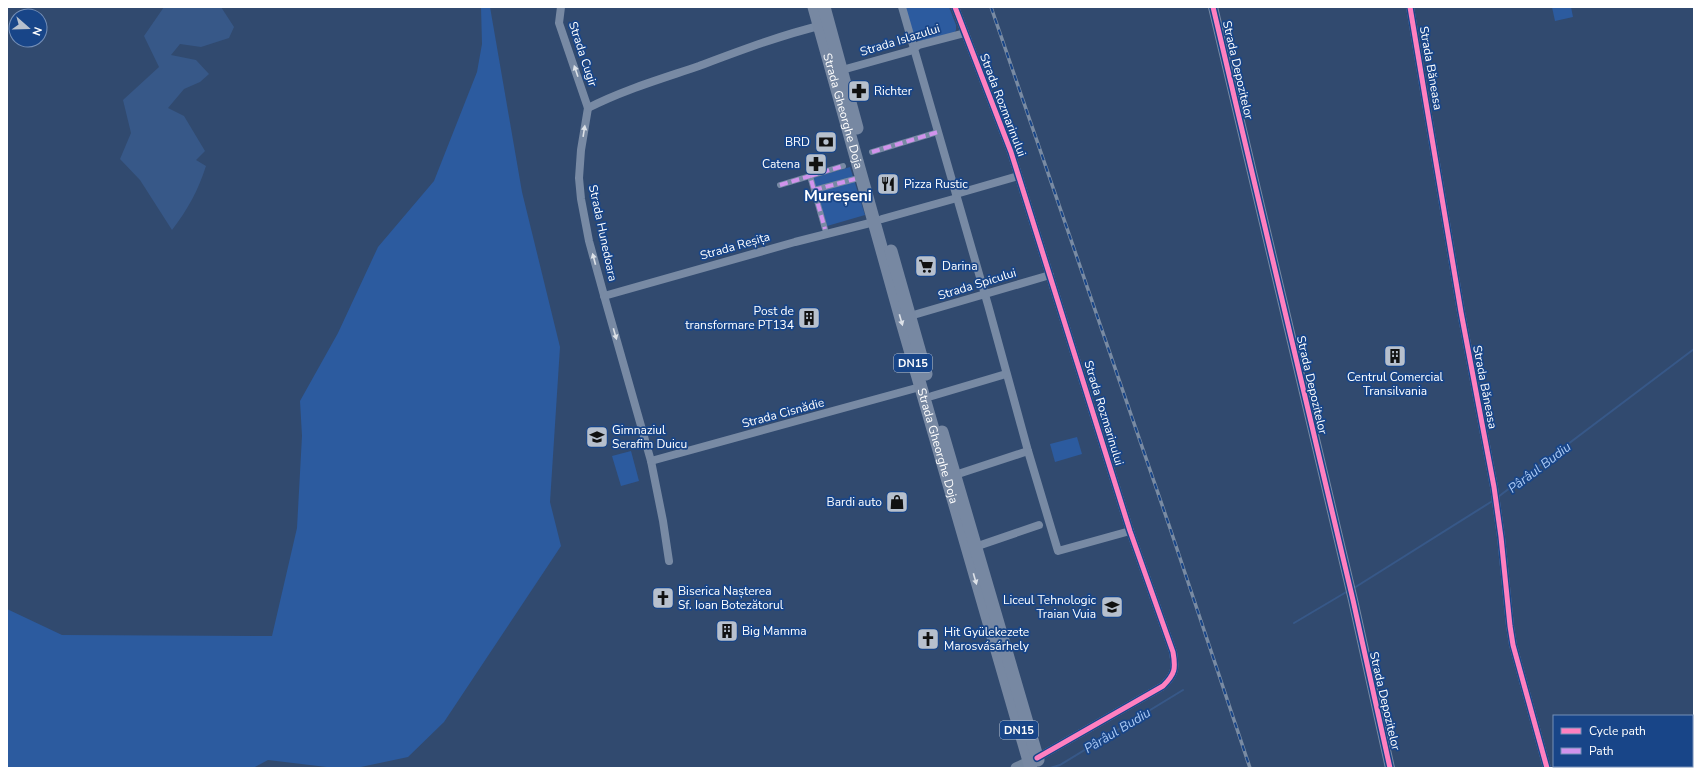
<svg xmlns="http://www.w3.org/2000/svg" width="1701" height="775" font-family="'Nunito Sans',sans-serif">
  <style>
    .green { fill: #2c5b9f }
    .water { fill: #375888 }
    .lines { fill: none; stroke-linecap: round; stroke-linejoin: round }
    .stream { stroke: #375888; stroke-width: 2 }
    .pedestrian { stroke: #788aa4; stroke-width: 6 }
    .minor { stroke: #788aa4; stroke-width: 8 }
    .tertiary { stroke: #788aa4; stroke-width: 10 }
    .secondary { stroke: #73869f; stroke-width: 11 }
    .primary { stroke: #7788a2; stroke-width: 13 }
    .rail-casing { stroke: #798ba3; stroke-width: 3.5 }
    .rail { stroke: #184588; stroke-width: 2; stroke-dasharray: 6; stroke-linecap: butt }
    .quiet { stroke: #d193ec; stroke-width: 4; stroke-dasharray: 8 4; stroke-linecap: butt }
    .cycleway-casing { stroke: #184588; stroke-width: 8 }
    .cycleway { stroke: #ff80c0; stroke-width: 5 }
    .oneway { fill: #dde2e8 }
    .oneway2 { fill: #dde1e8 }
    .labels { text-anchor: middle; stroke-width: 3.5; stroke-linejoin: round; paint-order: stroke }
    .shield { fill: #184588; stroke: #bac7db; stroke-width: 1 }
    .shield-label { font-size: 11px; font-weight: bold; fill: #fff }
    .street-label { font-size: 12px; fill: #fff; stroke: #184588 }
    .poi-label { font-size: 12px; fill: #fff; stroke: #184588; text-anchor: start }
    .water-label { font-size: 13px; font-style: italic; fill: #abcaf5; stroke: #184588 }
    .district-label { font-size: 16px; font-weight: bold; fill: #fff; stroke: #184588 }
  </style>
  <rect width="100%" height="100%" fill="#314a6f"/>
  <!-- green -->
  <g class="green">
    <path d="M481,7H490L522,192L560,347L550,502L561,546L444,722L408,757L356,768H335L268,760L253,768H7V609L62,635L272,636L297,528L302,436L300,401L338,333L378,247L434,181L477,72L482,44Z"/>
    <path d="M905,7H949L956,25V30L954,33L919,41L913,36Z"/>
    <path d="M1552,7H1571L1573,17L1555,21Z"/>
    <path d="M850,167L865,215L827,226L813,178Z"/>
    <path d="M1077,437L1082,454L1055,462L1050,444Z"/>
    <path d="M631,451L639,481L621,486L612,456Z"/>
  </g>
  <!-- water -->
  <path class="water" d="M164,7H221L234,27L229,38L201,47L180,44L171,55L196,60L209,74L200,82L184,89L168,108L184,116L205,151L196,160L206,166C198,191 188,209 172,230L140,180L120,159L131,133L123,100L159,67L144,36Z"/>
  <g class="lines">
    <!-- stream -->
    <g class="stream">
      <path d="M1498,497L1694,349"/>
      <path d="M1354,588L1494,500"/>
      <path d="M1294,623L1348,591"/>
      <path d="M1050,768L1060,765L1183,690"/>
    </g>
    <!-- pedestrian -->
    <g class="pedestrian">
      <path d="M872,152L938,132"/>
      <path d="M810,176L843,166"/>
      <path d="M780,185L810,176L825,229"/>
      <path d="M814,190L855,179"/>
    </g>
    <!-- minor -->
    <g class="minor">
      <path d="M561,7L559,23L588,108L581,150L579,178L581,199L589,241L605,299L651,461L663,521L669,561"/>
      <path d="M902,7L988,305L1028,451L1058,551L1130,531"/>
      <path d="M955,7L1011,152L1130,531L1173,652C1176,669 1175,674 1163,686L1037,758"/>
      <path d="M1410,7L1461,312L1494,487L1501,537L1510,626L1513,645L1547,768"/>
      <path d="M842,70L910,51L919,45L965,33"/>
      <path d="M588,108C623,90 661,79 699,66C739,51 781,35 823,25"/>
      <path d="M956,194L1018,176"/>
      <path d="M882,219L957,198"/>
      <path d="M604,296L795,242L874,222"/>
      <path d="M910,316L1050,275"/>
      <path d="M932,396L1006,374"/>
      <path d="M651,461L920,387"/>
      <path d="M955,475L1028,451"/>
      <path d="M972,548L1039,525"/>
    </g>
    <!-- tertiary -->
    <path class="tertiary" d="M1213,7L1353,600L1390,768"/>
    <!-- secondary -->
    <path class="secondary" d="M1016,768L1037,758"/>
    <!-- primary -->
    <g class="primary">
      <path id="s1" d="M814,7L902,322L1031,768"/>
      <path d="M824,7L857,128"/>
      <path d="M891,251L926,374"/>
      <path d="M942,432L1038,760"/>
    </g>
    <!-- rail casing -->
    <g class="rail-casing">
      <path id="rail" d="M991,7L1171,531L1250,768"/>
    </g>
    <!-- rail -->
    <use href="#rail" class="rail"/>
    <!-- quiet -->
    <g class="quiet">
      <path d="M872,152L938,132"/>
      <path d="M810,176L843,166"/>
      <path d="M780,185L810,176L825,229"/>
      <path d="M814,190L855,179"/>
    </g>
    <!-- cycleway casing -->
    <g class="cycleway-casing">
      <g id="cycleway">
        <path d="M955,7L1011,152L1130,531L1173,652C1176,669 1175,674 1163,686L1037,758"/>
        <path d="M1213,7L1353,600L1390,768"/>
        <path d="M1410,7L1461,312L1494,487L1501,537L1510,626L1513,645L1547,768"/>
      </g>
    </g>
    <!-- cycleway -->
    <use href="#cycleway" class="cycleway"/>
  </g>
  <!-- one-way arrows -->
  <defs><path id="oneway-solid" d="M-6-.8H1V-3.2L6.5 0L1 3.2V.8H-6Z"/></defs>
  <g class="oneway">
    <use href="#oneway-solid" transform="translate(576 71) rotate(-109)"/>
    <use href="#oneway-solid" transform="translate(584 131) rotate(-81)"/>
    <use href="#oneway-solid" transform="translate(594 259) rotate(-105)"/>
    <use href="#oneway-solid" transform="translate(615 334) rotate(74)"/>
  </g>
  <g class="oneway2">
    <use href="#oneway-solid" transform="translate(901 320) rotate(74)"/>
    <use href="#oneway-solid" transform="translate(975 579) rotate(74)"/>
  </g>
  <!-- icons -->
  <defs>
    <g id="pharmacy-square" transform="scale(1.15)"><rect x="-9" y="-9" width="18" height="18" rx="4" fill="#b7c0cd" stroke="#184588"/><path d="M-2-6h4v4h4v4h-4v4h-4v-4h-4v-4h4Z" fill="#111"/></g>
    <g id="bank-square" transform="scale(1.15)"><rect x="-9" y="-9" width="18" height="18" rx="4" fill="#b7c0cd" stroke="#184588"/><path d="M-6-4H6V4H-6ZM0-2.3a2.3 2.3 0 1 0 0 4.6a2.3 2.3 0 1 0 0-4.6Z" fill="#111"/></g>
    <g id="restaurant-square" transform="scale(1.15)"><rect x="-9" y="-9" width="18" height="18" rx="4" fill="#b7c0cd" stroke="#184588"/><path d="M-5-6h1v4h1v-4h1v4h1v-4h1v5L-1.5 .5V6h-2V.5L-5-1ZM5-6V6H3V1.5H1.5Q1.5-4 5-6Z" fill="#111"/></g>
    <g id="supermarket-square" transform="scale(1.15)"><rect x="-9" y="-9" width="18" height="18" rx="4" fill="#b7c0cd" stroke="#184588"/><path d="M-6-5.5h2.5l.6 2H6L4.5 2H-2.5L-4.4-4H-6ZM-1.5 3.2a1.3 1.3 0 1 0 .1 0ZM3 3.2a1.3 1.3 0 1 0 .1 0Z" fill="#111"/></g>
    <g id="building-square" transform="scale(1.15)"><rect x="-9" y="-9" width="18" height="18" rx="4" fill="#b7c0cd" stroke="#184588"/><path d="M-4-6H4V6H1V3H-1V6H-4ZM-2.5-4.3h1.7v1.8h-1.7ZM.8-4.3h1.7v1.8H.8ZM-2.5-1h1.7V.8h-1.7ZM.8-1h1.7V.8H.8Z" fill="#111"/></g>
    <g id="school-square" transform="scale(1.15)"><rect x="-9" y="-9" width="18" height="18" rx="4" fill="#b7c0cd" stroke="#184588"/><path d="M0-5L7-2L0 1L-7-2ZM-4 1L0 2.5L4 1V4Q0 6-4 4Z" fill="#111"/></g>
    <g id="shop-square" transform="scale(1.15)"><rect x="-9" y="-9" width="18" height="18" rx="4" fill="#b7c0cd" stroke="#184588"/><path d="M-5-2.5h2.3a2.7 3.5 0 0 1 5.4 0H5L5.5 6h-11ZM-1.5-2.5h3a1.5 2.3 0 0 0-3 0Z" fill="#111"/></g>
    <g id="church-square" transform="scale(1.15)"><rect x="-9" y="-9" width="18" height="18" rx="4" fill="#b7c0cd" stroke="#184588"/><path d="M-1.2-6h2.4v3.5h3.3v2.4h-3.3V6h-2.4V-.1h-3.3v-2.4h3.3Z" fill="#111"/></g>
  </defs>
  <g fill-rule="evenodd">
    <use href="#pharmacy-square" x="859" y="91"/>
    <use href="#bank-square" x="826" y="142"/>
    <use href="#pharmacy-square" x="816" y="164"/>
    <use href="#restaurant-square" x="888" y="184"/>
    <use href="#supermarket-square" x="926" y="266"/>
    <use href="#building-square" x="809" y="318"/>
    <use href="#building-square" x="1395" y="356"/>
    <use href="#school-square" x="597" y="437"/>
    <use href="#shop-square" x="897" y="502"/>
    <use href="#church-square" x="663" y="598"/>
    <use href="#school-square" x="1112" y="607"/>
    <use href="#building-square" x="727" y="631"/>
    <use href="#church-square" x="928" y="639"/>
  </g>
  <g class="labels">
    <!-- shield labels -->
    <g class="shield">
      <rect x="894" y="354" width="38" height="18" rx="3"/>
      <rect x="1000" y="721" width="38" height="18" rx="3"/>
    </g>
    <g class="shield-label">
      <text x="913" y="367">DN15</text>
      <text x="1019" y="734">DN15</text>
    </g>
    <!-- street labels -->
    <g class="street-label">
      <text transform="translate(900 40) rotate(-17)" y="4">Strada Islazului</text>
      <text transform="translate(583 54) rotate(72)" y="4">Strada Cugir</text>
      <text transform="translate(1431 68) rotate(80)" y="4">Strada Băneasa</text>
      <text transform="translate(1238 70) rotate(77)" y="4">Strada Depozitelor</text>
      <text transform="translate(1003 105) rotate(69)" y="4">Strada Rozmarinului</text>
      <text dy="4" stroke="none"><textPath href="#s1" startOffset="108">Strada Gheorghe Doja</textPath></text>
      <text transform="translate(603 233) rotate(78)" y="4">Strada Hunedoara</text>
      <text transform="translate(735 246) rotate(-16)" y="4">Strada Reșița</text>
      <text transform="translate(977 284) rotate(-17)" y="4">Strada Spicului</text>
      <text transform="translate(1312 385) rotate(77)" y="4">Strada Depozitelor</text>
      <text transform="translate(1485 387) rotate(79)" y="4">Strada Băneasa</text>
      <text transform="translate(783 413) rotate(-15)" y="4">Strada Cisnădie</text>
      <text transform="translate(1104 413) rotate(73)" y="4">Strada Rozmarinului</text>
      <text dy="4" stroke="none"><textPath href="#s1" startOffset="456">Strada Gheorghe Doja</textPath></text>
      <text transform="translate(1385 701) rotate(77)" y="4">Strada Depozitelor</text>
    </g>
    <!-- poi labels -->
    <g class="poi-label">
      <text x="874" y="95">Richter</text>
      <text x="810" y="146" text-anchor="end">BRD</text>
      <text x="800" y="168" text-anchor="end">Catena</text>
      <text x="904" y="188">Pizza Rustic</text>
      <text x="942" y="270">Darina</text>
      <text x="794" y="315" text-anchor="end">Post de<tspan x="794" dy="14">transformare PT134</tspan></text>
      <text x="1395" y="381" text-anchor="middle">Centrul Comercial<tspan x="1395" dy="14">Transilvania</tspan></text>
      <text x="612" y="434">Gimnaziul<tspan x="612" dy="14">Serafim Duicu</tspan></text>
      <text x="882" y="506" text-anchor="end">Bardi auto</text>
      <text x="678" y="595">Biserica Nașterea<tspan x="678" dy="14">Sf. Ioan Botezătorul</tspan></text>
      <text x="1096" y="604" text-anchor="end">Liceul Tehnologic<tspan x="1096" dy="14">Traian Vuia</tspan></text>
      <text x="742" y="635">Big Mamma</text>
      <text x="944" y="636">Hit Gyülekezete<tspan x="944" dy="14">Marosvásárhely</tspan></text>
    </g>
    <!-- water labels -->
    <g class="water-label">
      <text transform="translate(1539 467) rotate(-37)" y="5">Pârâul Budiu</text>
      <text transform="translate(1117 730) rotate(-31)" y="5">Pârâul Budiu</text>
    </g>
    <!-- district labels -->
    <g class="district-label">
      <text x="838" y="201">Mureșeni</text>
    </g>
  </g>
  <!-- border -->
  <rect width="1701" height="775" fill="none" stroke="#ffffff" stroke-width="16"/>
  <!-- legend -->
  <rect x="1553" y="715" width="140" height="52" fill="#184588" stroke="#748fb8"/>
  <rect x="1561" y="728" width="20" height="6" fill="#ff80c0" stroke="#748fb8"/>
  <text x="1589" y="735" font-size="12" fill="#ffffff">Cycle path</text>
  <rect x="1561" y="748" width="20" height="6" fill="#d193ec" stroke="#748fb8"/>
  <text x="1589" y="755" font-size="12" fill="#ffffff">Path</text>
  <!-- north arrow -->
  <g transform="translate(28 28) rotate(110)"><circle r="19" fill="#184588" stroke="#748fb8"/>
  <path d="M0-3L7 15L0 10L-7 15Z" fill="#b7c0cd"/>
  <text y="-6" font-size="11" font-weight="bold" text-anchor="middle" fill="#ffffff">N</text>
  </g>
</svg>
